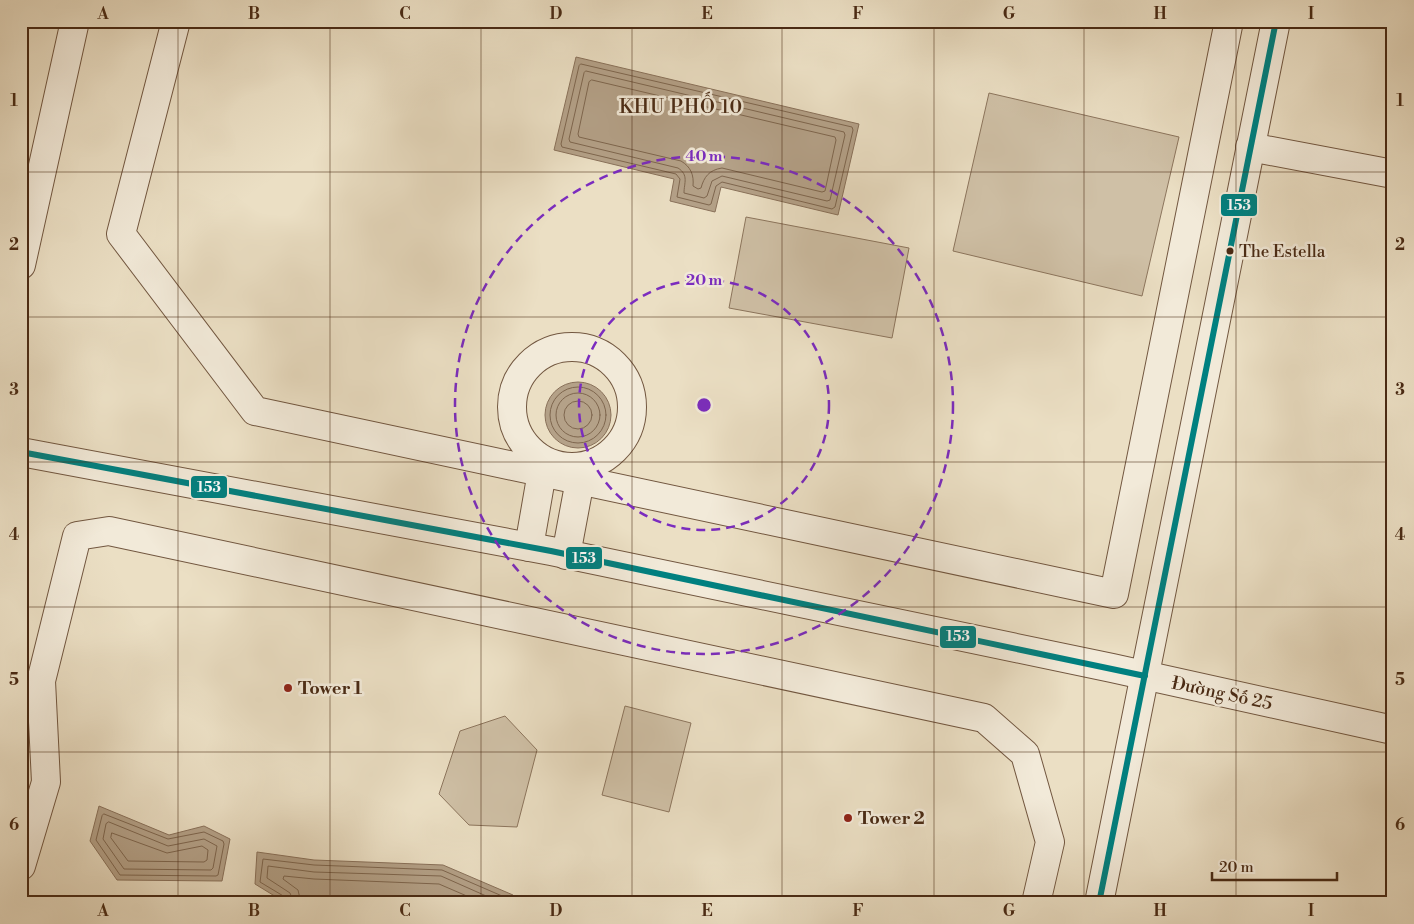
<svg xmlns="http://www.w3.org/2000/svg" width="1414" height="924" font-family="'Libre Bodoni',serif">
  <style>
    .green { fill: #cfc0a6; stroke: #8c755d }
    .water { fill: #b4a188; stroke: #89715a }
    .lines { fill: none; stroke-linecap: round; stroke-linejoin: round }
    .shore { stroke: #7e664e; stroke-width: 1 }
    .minor-casing { stroke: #725740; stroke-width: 30 }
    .minor { stroke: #f2ead9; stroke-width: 28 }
    .bus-1-casing { stroke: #f2ead9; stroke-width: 10 }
    .bus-1 { stroke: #008080; stroke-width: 6 }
    .grid { fill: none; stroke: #492a14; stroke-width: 1; stroke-opacity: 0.55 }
    .ring { fill: none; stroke: #7b2cbf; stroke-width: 2.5; stroke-dasharray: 9 6 }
    .bus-dot { fill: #492a14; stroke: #f2ead9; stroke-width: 2 }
    .poi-dot { fill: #8f2418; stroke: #f2ead9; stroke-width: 2 }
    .labels { text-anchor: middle; stroke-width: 5; stroke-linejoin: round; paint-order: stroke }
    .bus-label { font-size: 17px; fill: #492a14; stroke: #f2ead9; text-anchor: start }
    .poi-label { font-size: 18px; font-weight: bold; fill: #492a14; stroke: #f2ead9; text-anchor: start }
    .street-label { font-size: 18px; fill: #492a14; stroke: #f2ead9 }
    .neighbourhood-label { font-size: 19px; letter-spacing: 1px; fill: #492a14; stroke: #f2ead9 }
    .centre { fill: #7b2cbf; stroke: #f2ead9; stroke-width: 2.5 }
    .ring-label { font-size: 15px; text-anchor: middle; font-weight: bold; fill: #7b2cbf; stroke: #f2ead9; stroke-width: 5; stroke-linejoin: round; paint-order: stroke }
    .line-badge { stroke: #f2ead9; stroke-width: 2 }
    .badge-label { font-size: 14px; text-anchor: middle; font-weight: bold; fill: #fff }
    .neatline { fill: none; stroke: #492a14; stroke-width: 2 }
    .grid-label { font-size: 16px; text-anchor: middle; font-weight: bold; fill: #492a14 }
  </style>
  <rect width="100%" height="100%" fill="#ebdfc4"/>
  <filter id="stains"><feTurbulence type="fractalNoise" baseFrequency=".004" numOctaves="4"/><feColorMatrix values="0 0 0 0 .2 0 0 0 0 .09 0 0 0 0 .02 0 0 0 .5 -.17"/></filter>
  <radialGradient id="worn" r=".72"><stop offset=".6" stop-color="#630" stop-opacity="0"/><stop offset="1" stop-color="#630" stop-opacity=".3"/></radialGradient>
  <!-- green -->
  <g class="green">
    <path d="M989,93L1179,137L1142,296L953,251Z"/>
    <path d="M746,217L909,248L892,338L729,308Z"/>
    <path d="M625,706L691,723L669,812L602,795Z"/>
    <path d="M505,716L537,750L517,827L469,825L439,794L460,731Z"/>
  </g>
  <!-- water -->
  <g class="water">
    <path d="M576,57L859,124L838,215L721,187L715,212L670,201L674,179L554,150Z"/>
    <circle cx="578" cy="415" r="33"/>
    <path d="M99,806L169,835L204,826L230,839L222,881L117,880L90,841Z"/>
    <path d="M257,852L314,860L443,865L513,895L517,903H286L255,884Z"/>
  </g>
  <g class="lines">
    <!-- shore -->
    <g class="shore">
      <path d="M581,64L852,127L853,130L835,207L832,209L722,182L716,186L711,204L709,205L677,197L680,179L676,174L562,147L561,144L579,66Z"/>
      <path d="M586,71L844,132L845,135L830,200L827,201L722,176L712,181L707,196L704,198L684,193C684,183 689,175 678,168L570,142L569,139L584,73Z"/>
      <path d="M592,80L835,137L836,140L825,191L822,192L722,168C709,170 704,177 701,188L698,189L693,186C694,175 691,167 681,161L579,137L578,134L589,82Z"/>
      <circle cx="578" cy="415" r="28"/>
      <circle cx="578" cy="415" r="22"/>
      <circle cx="578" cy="415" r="14"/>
      <path d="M104,814L168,839L204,832L223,841L224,844L218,875L216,876L120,875L96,840L102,816Z"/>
      <path d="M109,822L168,846L204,839L217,846L213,868L211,870L124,869L103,839L106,824Z"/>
      <path d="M112,833L167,853L202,846L208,850L207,860L204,862L128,861L111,838Z"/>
      <path d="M287,903L285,897L260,882L263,859L314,865L442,870L509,899L511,903"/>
      <path d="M294,903L290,893L267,878L268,866L314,872L441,876L502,903"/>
      <path d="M301,903L298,890L283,879L284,876L314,879L439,884L483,903"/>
    </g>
    <!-- minor casing -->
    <g class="minor-casing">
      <g id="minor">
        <path d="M176,21L121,234L255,411L1114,594L1229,21"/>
        <path d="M1250,147L1393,174"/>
        <path d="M21,265L75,21"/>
        <circle cx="572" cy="407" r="60"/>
        <path d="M21,452L551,551L1112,668L1393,730"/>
        <path d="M529,547L542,472"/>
        <path d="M566,555L580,480"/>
        <path d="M21,866L46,782L41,681L77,536L109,531L984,718L1025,754L1050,842L1036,903"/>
        <path d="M1099,903L1276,21"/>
      </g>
    </g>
    <!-- minor -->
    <use href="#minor" class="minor"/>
    <!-- bus-1 casing -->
    <g class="bus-1-casing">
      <g id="bus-1">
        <path d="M21,452L551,551L1145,676"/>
        <path d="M1099,903L1276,21"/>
      </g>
    </g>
    <!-- bus-1 -->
    <use href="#bus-1" class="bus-1"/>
  </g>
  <!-- grid -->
  <path class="grid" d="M178,21V903M330,21V903M481,21V903M632,21V903M782,21V903M934,21V903M1084,21V903M1236,21V903M21,172H1393M21,317H1393M21,462H1393M21,607H1393M21,752H1393"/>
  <!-- distance rings -->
  <g class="ring">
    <circle cx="704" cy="405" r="125"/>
    <circle cx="704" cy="405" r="249"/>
  </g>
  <!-- markers -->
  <circle class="bus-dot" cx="1230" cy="251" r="4.5"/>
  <g class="poi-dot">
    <circle cx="288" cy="688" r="5"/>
    <circle cx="848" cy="818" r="5"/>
  </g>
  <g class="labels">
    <!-- bus labels -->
    <g class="bus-label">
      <text x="1239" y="257">The Estella</text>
    </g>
    <!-- poi labels -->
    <g class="poi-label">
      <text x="298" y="694">Tower 1</text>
      <text x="858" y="824">Tower 2</text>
    </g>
    <!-- street labels -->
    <g class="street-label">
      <text transform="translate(1222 693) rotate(12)" y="6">Đường Số 25</text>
    </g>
    <!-- neighbourhood labels -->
    <g class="neighbourhood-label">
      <text x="681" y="113">KHU PHỐ 10</text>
    </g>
  </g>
  <circle cx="704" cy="405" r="8" class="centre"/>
  <g class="ring-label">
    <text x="704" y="161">40 m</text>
    <text x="704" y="285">20 m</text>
  </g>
  <g class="line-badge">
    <rect x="1220" y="193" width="38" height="24" rx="5" fill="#008080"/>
    <rect x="190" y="475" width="38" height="24" rx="5" fill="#008080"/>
    <rect x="565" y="546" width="38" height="24" rx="5" fill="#008080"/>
    <rect x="939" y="625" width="38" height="24" rx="5" fill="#008080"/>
  </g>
  <g class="badge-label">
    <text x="1239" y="210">153</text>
    <text x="209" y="492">153</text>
    <text x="584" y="563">153</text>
    <text x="958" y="641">153</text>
  </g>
  <!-- margin -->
  <rect width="1414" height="924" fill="none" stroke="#ebdfc4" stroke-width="55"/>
  <!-- scale -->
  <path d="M1212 872v8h125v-8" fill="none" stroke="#492a14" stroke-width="2.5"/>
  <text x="1219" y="872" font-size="15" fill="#492a14" stroke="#f2ead9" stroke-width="4" paint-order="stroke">20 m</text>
  <rect x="28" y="28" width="1358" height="868" class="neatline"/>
  <g class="grid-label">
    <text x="103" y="19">A</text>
    <text x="254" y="19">B</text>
    <text x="405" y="19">C</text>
    <text x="556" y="19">D</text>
    <text x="707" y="19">E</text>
    <text x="858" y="19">F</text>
    <text x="1009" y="19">G</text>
    <text x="1160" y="19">H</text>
    <text x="1311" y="19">I</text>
    <text x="14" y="106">1</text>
    <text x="1400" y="106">1</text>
    <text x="14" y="250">2</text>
    <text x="1400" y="250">2</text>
    <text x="14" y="395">3</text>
    <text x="1400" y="395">3</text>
    <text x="14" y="540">4</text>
    <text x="1400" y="540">4</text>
    <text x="14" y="685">5</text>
    <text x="1400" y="685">5</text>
    <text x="14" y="830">6</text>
    <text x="1400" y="830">6</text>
    <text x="103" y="916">A</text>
    <text x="254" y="916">B</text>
    <text x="405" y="916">C</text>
    <text x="556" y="916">D</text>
    <text x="707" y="916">E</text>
    <text x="858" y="916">F</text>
    <text x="1009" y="916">G</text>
    <text x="1160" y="916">H</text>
    <text x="1311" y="916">I</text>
  </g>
  <rect width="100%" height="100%" filter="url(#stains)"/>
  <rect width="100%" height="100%" fill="url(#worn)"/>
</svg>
